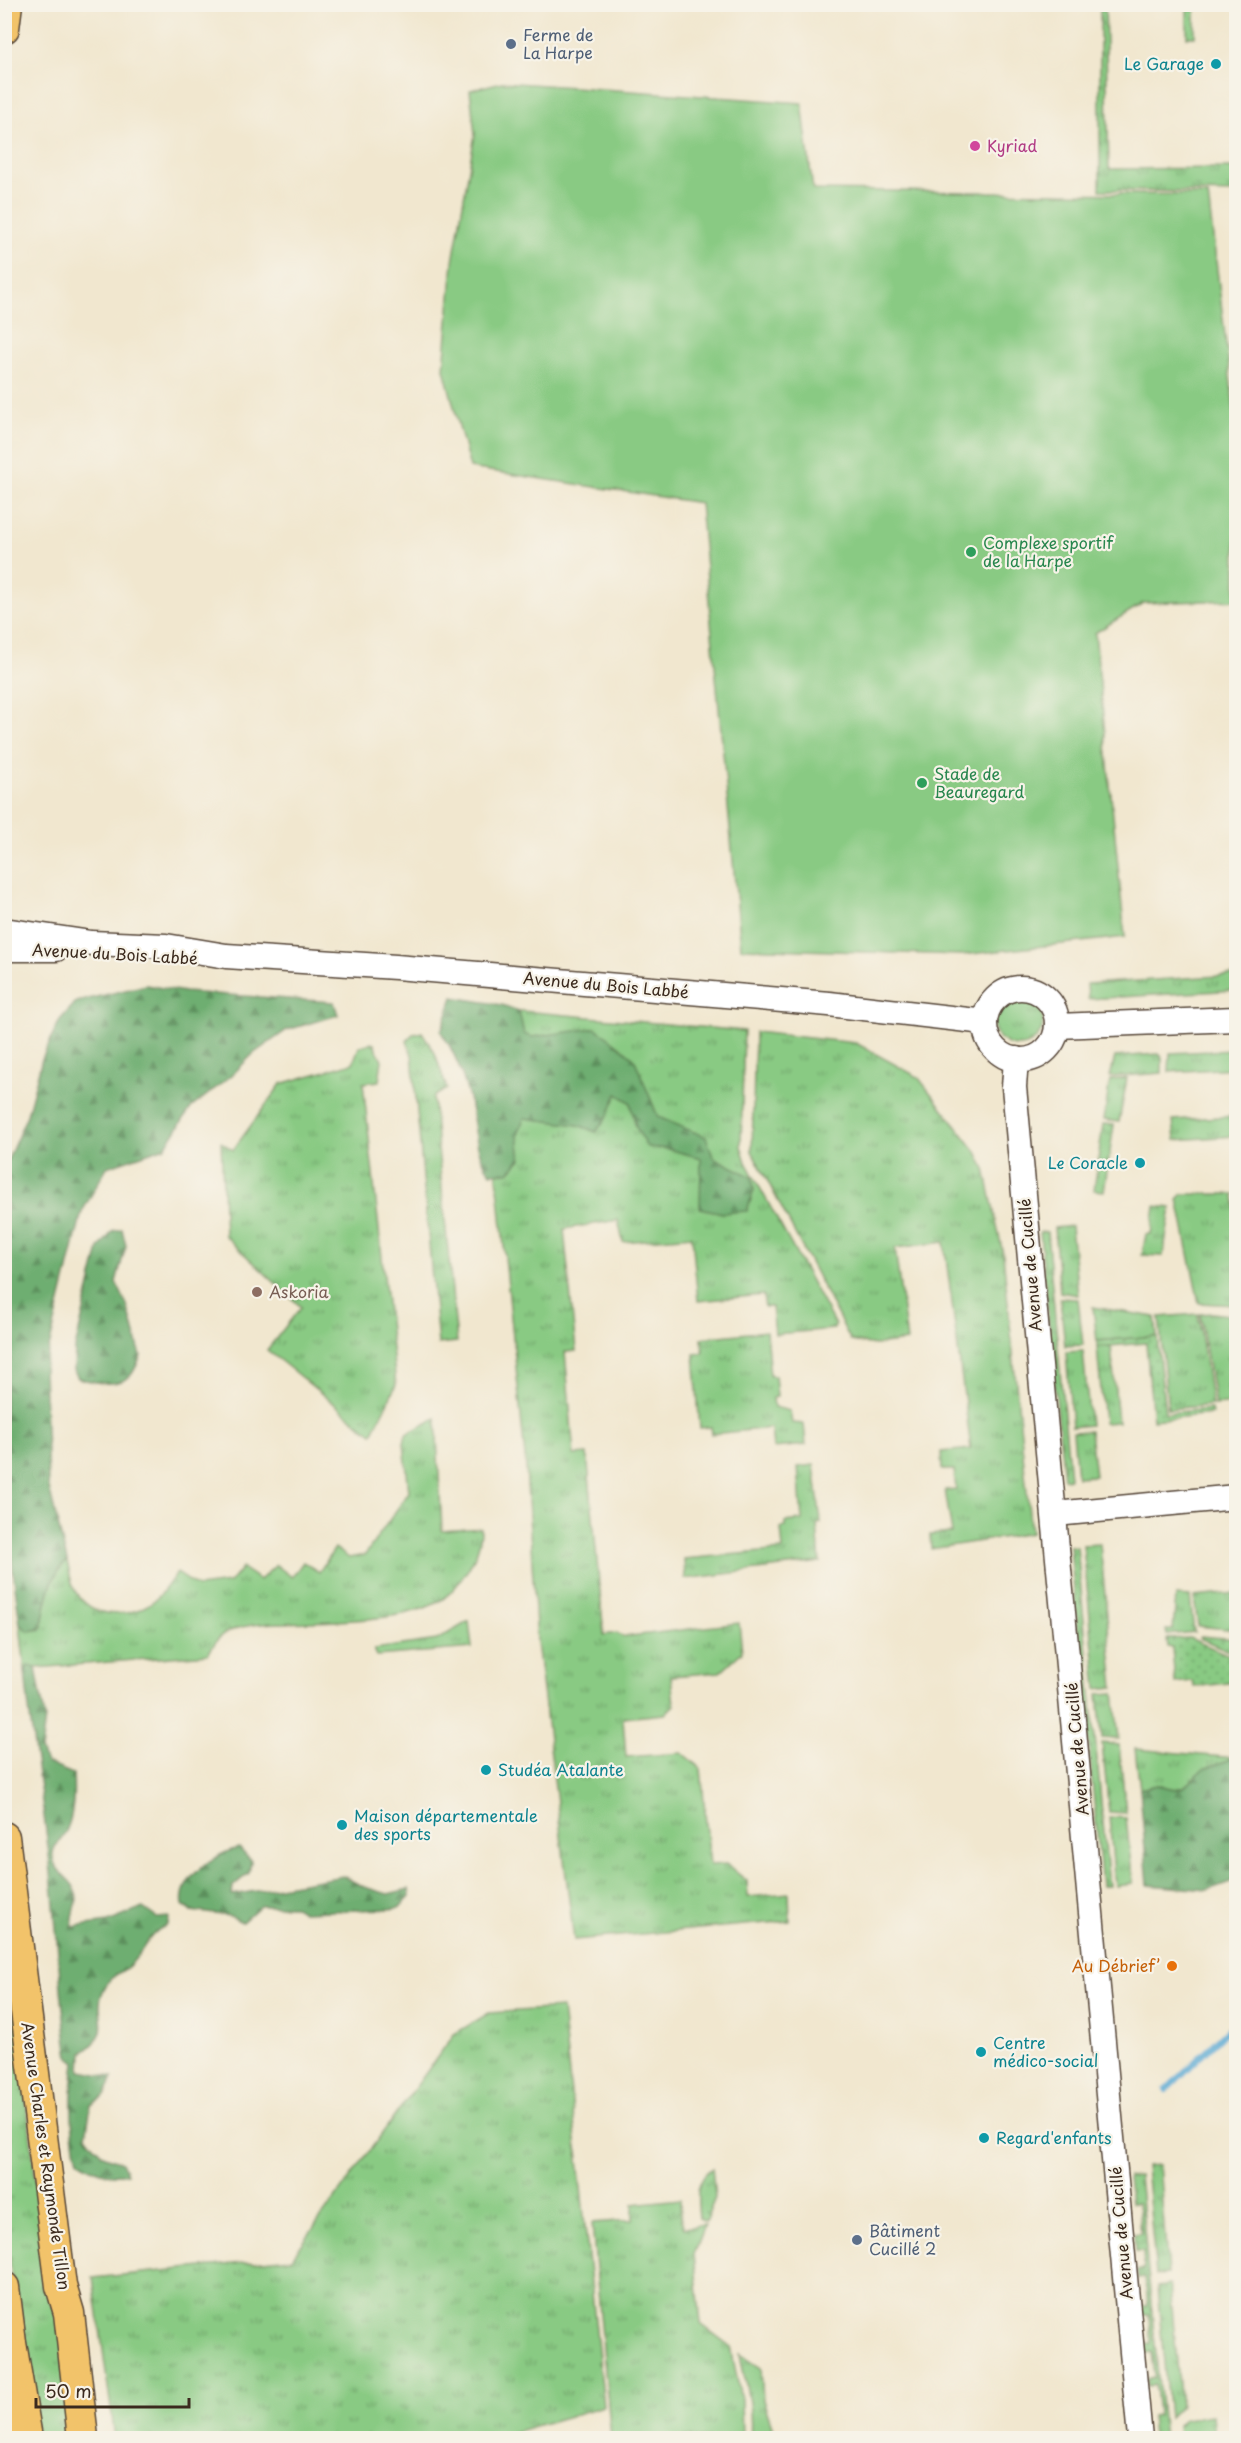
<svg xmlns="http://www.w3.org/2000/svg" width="1241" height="2443" font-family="'Playpen Sans',sans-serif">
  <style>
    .grass { fill: url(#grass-tufts); stroke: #627a50; stroke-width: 1.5 }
    .forest { fill: url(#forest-firs); stroke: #546c48; stroke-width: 1.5 }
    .garden { fill: url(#garden-dots); stroke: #627a50; stroke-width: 1.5 }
    .pitch { fill: #89ca83; stroke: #627a50; stroke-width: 1.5 }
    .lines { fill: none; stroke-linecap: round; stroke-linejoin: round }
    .stream { stroke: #59a9d3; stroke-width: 6 }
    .minor-casing { stroke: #564639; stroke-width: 27 }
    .major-casing { stroke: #564639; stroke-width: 33 }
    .minor { stroke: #fff; stroke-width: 24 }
    .major { stroke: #f2c36a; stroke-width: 30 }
    .service-dot { fill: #5c6f8a; stroke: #f7f3e8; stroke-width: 2 }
    .culture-dot { fill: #0f9aa8; stroke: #f7f3e8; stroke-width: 2 }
    .hotel-dot { fill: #d1479c; stroke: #f7f3e8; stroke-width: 2 }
    .leisure-dot { fill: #2e9e5b; stroke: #f7f3e8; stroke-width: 2 }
    .education-dot { fill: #8d6e63; stroke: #f7f3e8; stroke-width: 2 }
    .food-dot { fill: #e8710a; stroke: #f7f3e8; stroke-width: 2 }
    .labels { text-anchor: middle; stroke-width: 4.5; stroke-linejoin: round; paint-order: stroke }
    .service-label { font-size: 16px; fill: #4e5e75; stroke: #f7f3e8; text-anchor: start }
    .culture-label { font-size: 16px; fill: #0d838f; stroke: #f7f3e8; text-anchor: start }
    .hotel-label { font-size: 16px; fill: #b23c85; stroke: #f7f3e8; text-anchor: start }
    .leisure-label { font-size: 16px; fill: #27864d; stroke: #f7f3e8; text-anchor: start }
    .street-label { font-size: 16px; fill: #3b2a1e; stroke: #f7f3e8 }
    .education-label { font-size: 16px; fill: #785e54; stroke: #f7f3e8; text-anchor: start }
    .food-label { font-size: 16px; fill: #c56008; stroke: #f7f3e8; text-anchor: end }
  </style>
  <defs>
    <pattern id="grass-tufts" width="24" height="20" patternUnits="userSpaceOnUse" patternTransform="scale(1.5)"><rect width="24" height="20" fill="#89ca83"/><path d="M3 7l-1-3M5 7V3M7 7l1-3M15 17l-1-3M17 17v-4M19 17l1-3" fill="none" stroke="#71a46b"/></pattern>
    <pattern id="forest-firs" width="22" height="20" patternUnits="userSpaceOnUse" patternTransform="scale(1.5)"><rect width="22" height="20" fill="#6eae71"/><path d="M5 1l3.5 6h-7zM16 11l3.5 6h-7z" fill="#5c8e5c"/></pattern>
    <pattern id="garden-dots" width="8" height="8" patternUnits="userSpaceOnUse" patternTransform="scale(1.5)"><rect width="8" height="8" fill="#89ca83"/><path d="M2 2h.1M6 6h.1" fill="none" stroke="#71a46b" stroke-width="1.8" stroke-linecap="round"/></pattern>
  </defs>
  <rect width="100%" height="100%" fill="#f7f3e8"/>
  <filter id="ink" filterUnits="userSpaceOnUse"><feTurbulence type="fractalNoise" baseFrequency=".0167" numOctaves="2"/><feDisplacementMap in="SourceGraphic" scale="12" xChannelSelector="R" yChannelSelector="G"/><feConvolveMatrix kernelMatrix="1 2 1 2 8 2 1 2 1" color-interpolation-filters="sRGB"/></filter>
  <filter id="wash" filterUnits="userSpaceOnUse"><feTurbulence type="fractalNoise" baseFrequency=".008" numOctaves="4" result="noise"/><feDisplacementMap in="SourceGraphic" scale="24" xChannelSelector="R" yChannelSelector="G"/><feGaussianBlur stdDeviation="1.35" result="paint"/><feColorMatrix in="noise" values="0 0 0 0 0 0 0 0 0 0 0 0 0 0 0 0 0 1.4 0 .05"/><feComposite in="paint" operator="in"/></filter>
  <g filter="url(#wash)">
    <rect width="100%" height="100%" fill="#f1e7cf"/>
    <!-- grass -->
    <g class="grass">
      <path d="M1105,4L1109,169L1236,168V193L1100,190V5Z"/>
      <rect x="1187" y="5" width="8" height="32"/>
      <path d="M1236,975V990L1088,999L1087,984Z"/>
      <circle cx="1018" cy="1021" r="25"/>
      <path d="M511,1010L744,1031L741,1146L746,1162L835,1325L834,1329L775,1334L772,1307H765L763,1295L698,1301L692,1236L623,1242L618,1220L564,1229L576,1351L565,1352L574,1455L587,1454L604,1635L617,1633L623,1637L739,1623L742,1652L720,1672L671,1676L674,1705L665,1714L623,1718L626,1757L682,1753L701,1769L710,1865L726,1864L747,1881L748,1897L789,1893L790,1921L574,1940L537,1642L526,1467L491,1117Z"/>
      <path d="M422,1032L435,1053L447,1089L433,1097L457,1342L438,1344L412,1055L407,1041L413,1034Z"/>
      <path d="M755,1032L856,1043L918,1077L978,1154L985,1169L1003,1254L1031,1533L931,1549L930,1535L952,1533L945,1490L956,1489L954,1470H942L941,1452L971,1449L944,1242L895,1248L907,1341L875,1345L851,1341L752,1151Z"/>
      <path d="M370,1043L374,1044L382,1060L379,1081L363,1083L396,1385L372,1434L267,1350L301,1307L225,1236L221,1142L233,1150L281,1084L353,1063L359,1047Z"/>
      <path d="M1234,1050L1236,1068L1169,1072L1170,1053Z"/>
      <path d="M1159,1054L1162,1057V1073L1110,1077L1115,1057Z"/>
      <path d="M1127,1078L1119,1122L1104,1120L1110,1080Z"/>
      <path d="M1236,1116V1136L1175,1140L1173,1120Z"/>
      <path d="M1103,1124L1114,1125L1104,1191L1094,1190Z"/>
      <path d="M1183,1194H1234L1236,1218V1305L1199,1303L1178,1199Z"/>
      <path d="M1155,1206L1171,1208L1163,1256L1142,1255L1146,1234H1151Z"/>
      <path d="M1071,1226L1078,1295L1060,1292L1054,1228Z"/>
      <path d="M1040,1232H1047L1070,1478L1064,1479Z"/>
      <path d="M1060,1298L1078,1299L1083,1345L1065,1346Z"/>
      <path d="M1093,1307L1155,1317L1157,1336L1097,1341Z"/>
      <path d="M1213,1313L1236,1316V1403L1215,1405L1200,1314Z"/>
      <path d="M1198,1314L1212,1405L1168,1409L1159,1317Z"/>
      <path d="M766,1331L770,1376H775L777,1397L773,1398L774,1407L790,1411L792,1423L804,1424L806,1445L773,1448L771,1428L712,1434L711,1427L700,1428L694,1354L703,1353L702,1338Z"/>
      <path d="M1111,1346L1118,1422L1104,1423L1097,1347Z"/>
      <path d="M1083,1351L1090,1425L1072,1427L1066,1352Z"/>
      <path d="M436,1418L442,1531L481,1528C481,1547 474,1562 462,1578C456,1587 447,1598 436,1603C398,1623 322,1621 279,1623C260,1624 232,1625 218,1639C214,1643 211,1650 208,1654L36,1668L29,1665L25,1671L20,1624L28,1631L41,1629C46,1605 48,1578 67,1561C70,1574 71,1589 81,1599C101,1621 136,1616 156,1599C164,1592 170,1581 177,1573L198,1587L229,1583L242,1568L260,1580L276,1565L292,1577L303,1562L319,1572L335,1548L349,1558L365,1555L409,1492L404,1443L406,1434Z"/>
      <path d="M1090,1431L1095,1476L1077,1477L1073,1432Z"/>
      <path d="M814,1465L821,1523L817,1524L820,1562L685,1579L684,1559L783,1550L781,1528L785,1527V1522L802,1520L798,1467Z"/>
      <path d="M1100,1544L1114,1687L1097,1689L1083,1545Z"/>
      <path d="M1070,1546L1077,1547L1109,1886H1102Z"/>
      <path d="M1236,1593V1630L1198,1626L1194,1597Z"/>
      <path d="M1176,1596L1190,1597L1194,1632L1167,1635L1166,1630H1173Z"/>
      <path d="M469,1621L472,1648L377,1656L374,1649L437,1640Z"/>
      <path d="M1114,1693L1119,1739L1102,1738L1098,1694Z"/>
      <path d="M1102,1743L1119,1745L1126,1813L1109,1812Z"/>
      <path d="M1135,1749L1235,1758L1204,1769L1184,1787L1175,1789L1157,1785L1140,1789Z"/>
      <path d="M1109,1817L1126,1818L1133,1884L1115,1886Z"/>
      <path d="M4,1911L50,2302L62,2321L73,2438H38L21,2367L4,2207Z"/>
      <path d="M562,2008L604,2406L493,2438H115L93,2278L292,2258L454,2034L489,2013Z"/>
      <path d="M1159,2165L1168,2274L1156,2275L1146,2166Z"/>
      <path d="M712,2168L715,2198L705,2222L699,2219C698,2199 693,2181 712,2168Z"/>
      <path d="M1139,2176L1164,2438L1153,2436L1151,2416L1158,2415L1155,2385L1148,2386L1147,2379L1155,2377L1152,2352L1145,2353L1144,2344L1151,2343L1149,2315H1141V2307L1148,2306L1145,2277L1138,2278L1137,2271L1144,2269L1143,2252H1135L1134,2234L1141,2233L1138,2203H1131L1128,2177Z"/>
      <path d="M680,2199L681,2220L684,2228L705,2225L694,2254L701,2324L731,2347L741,2399L742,2438H611L592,2223L633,2220V2204Z"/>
      <path d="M1170,2285L1181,2406L1169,2418L1157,2287Z"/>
      <path d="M740,2354L761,2368L763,2400L776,2438H750C753,2410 745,2383 740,2354Z"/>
      <path d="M1212,2415L1214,2438H1179L1178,2425L1184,2419Z"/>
    </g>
    <!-- forest -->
    <g class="forest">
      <path d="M146,985L185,992L334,1002L338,1015L287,1030L253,1054L232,1075L191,1108L165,1147L107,1167L82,1212L44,1368L48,1484L67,1561C48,1578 46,1605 41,1629L28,1631L20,1624L4,1502L6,1164L27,1115L42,1059L60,1020L76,1002Z"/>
      <path d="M453,997L502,1005L519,1011L524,1034L532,1037L596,1028L634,1058L658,1117L706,1137L713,1157L752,1177L754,1190L747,1211L722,1213L700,1208L701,1158L668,1149L647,1147L636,1127L630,1102L617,1094L608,1115L596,1132L578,1125L524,1118L518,1135L521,1159L509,1172L491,1173C475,1155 476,1130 471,1106C465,1081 456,1053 441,1032Z"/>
      <path d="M122,1229L126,1246L116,1282L127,1305L141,1356C138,1362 134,1373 129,1377C116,1388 93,1382 78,1378L74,1370L75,1348L99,1248L113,1231Z"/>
      <path d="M29,1665L36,1668L45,1718L41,1750L46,1763L73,1774C74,1793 74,1812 67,1829C64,1836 57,1842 54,1849C48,1867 66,1874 74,1887C82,1901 70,1913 73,1927L108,1922L143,1908L157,1918L169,1917L168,1925C148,1932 144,1951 130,1965C121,1974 111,1974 104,1989C90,2017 119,2028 82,2053L81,2071L113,2077L105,2096L91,2105L86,2136L103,2155L122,2162L127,2173C107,2177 95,2171 78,2160C70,2130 71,2092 75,2062L69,2057C60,1999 58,1942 52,1884C46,1813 31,1743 25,1671Z"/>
      <path d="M1236,1757V1880L1208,1890L1148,1885L1140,1789L1157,1785L1175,1789L1184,1787L1204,1769Z"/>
      <path d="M239,1848L251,1861L249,1873L233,1886L232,1895L343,1876L364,1887L388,1894L409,1889L410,1897L399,1908L387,1909L303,1912L293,1906H260L242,1922L230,1916L191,1911L183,1905C178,1878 216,1853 239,1848Z"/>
    </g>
    <!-- garden -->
    <g class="garden">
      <path d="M1157,1336L1165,1413L1211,1409L1212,1414L1153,1420L1146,1343L1097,1347V1341Z"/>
      <path d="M1200,1636L1236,1639V1654L1199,1638Z"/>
      <path d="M1189,1638L1236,1658V1682L1194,1687L1193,1681L1175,1683L1172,1648L1168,1647L1167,1639Z"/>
    </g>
    <!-- pitch -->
    <path class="pitch" d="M502,82L802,103L813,190L1208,195L1236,426V600L1143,603L1095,633L1125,937L962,955L741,948L700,503L470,468L444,369L453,262L475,134L470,90Z"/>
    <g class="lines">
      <!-- stream -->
      <path class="stream" d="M1166,2090L1236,2022"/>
    </g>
  </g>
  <g filter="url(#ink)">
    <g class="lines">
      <!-- minor casing -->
      <g class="minor-casing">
        <g id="minor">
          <path d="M4,930L91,943L166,946L226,956L396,967L829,1004L985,1022"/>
          <path d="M4,949H56"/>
          <circle cx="1021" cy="1024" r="36"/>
          <path d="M1057,1026L1236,1019"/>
          <path d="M1016,1059L1014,1087L1140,2438"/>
          <path d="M1055,1514L1236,1497"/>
        </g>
      </g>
      <!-- major casing -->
      <g class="major-casing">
        <g id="major">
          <path d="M4,28L7,4"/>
          <path d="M4,1837L61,2286L69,2313L83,2438"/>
          <path d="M4,2287L11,2343L27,2438"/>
        </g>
      </g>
      <!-- minor -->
      <use href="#minor" class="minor"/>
      <!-- major -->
      <use href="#major" class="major"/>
    </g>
  </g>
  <!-- markers -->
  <g class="service-dot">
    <circle cx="511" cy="44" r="6"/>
    <circle cx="857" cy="2240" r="6"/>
  </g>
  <g class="culture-dot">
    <circle cx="1216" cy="64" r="6"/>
    <circle cx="1140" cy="1163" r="6"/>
    <circle cx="486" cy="1770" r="6"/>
    <circle cx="342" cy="1825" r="6"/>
    <circle cx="981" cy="2052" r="6"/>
    <circle cx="984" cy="2138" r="6"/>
  </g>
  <circle class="hotel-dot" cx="975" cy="146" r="6"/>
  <g class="leisure-dot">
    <circle cx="971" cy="552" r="6"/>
    <circle cx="922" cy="783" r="6"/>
  </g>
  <circle class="education-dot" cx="257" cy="1292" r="6"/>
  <circle class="food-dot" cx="1172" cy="1966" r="6"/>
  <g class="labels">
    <!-- service labels -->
    <g class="service-label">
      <text x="523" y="41">Ferme de<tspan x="523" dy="18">La Harpe</tspan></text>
      <text x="869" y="2237">Bâtiment<tspan x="869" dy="18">Cucillé 2</tspan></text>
    </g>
    <!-- culture labels -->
    <g class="culture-label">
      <text x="1204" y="70" text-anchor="end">Le Garage</text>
      <text x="1128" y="1169" text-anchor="end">Le Coracle</text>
      <text x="498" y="1776">Studéa Atalante</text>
      <text x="354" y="1822">Maison départementale<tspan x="354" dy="18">des sports</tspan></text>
      <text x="993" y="2049">Centre<tspan x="993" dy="18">médico-social</tspan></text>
      <text x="996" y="2144">Regard'enfants</text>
    </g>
    <!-- hotel labels -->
    <g class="hotel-label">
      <text x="987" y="152">Kyriad</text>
    </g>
    <!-- leisure labels -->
    <g class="leisure-label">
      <text x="983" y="549">Complexe sportif<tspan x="983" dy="18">de la Harpe</tspan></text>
      <text x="934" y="780">Stade de<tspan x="934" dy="18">Beauregard</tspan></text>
    </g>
    <!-- street labels -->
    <g class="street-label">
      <text transform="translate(115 954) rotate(3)" y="6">Avenue du Bois Labbé</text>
      <text transform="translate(606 985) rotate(5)" y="6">Avenue du Bois Labbé</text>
      <text transform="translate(1030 1265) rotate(-95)" y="6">Avenue de Cucillé</text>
      <text transform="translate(1077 1749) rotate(-95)" y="6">Avenue de Cucillé</text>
      <text transform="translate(46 2156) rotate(82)" y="6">Avenue Charles et Raymonde Tillon</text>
      <text transform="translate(1121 2233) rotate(-95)" y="6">Avenue de Cucillé</text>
    </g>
    <!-- education labels -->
    <g class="education-label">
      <text x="269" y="1298">Askoria</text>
    </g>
    <!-- food labels -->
    <g class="food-label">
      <text x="1160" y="1972">Au Débrief’</text>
    </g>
  </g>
  <!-- margin -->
  <rect width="1241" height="2443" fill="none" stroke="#f7f3e8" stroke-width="24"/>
  <!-- scale -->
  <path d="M36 2398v9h153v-9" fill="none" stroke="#3b2a1e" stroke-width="3"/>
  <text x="45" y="2398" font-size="18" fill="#3b2a1e" stroke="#f7f3e8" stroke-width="4.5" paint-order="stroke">50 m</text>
</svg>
